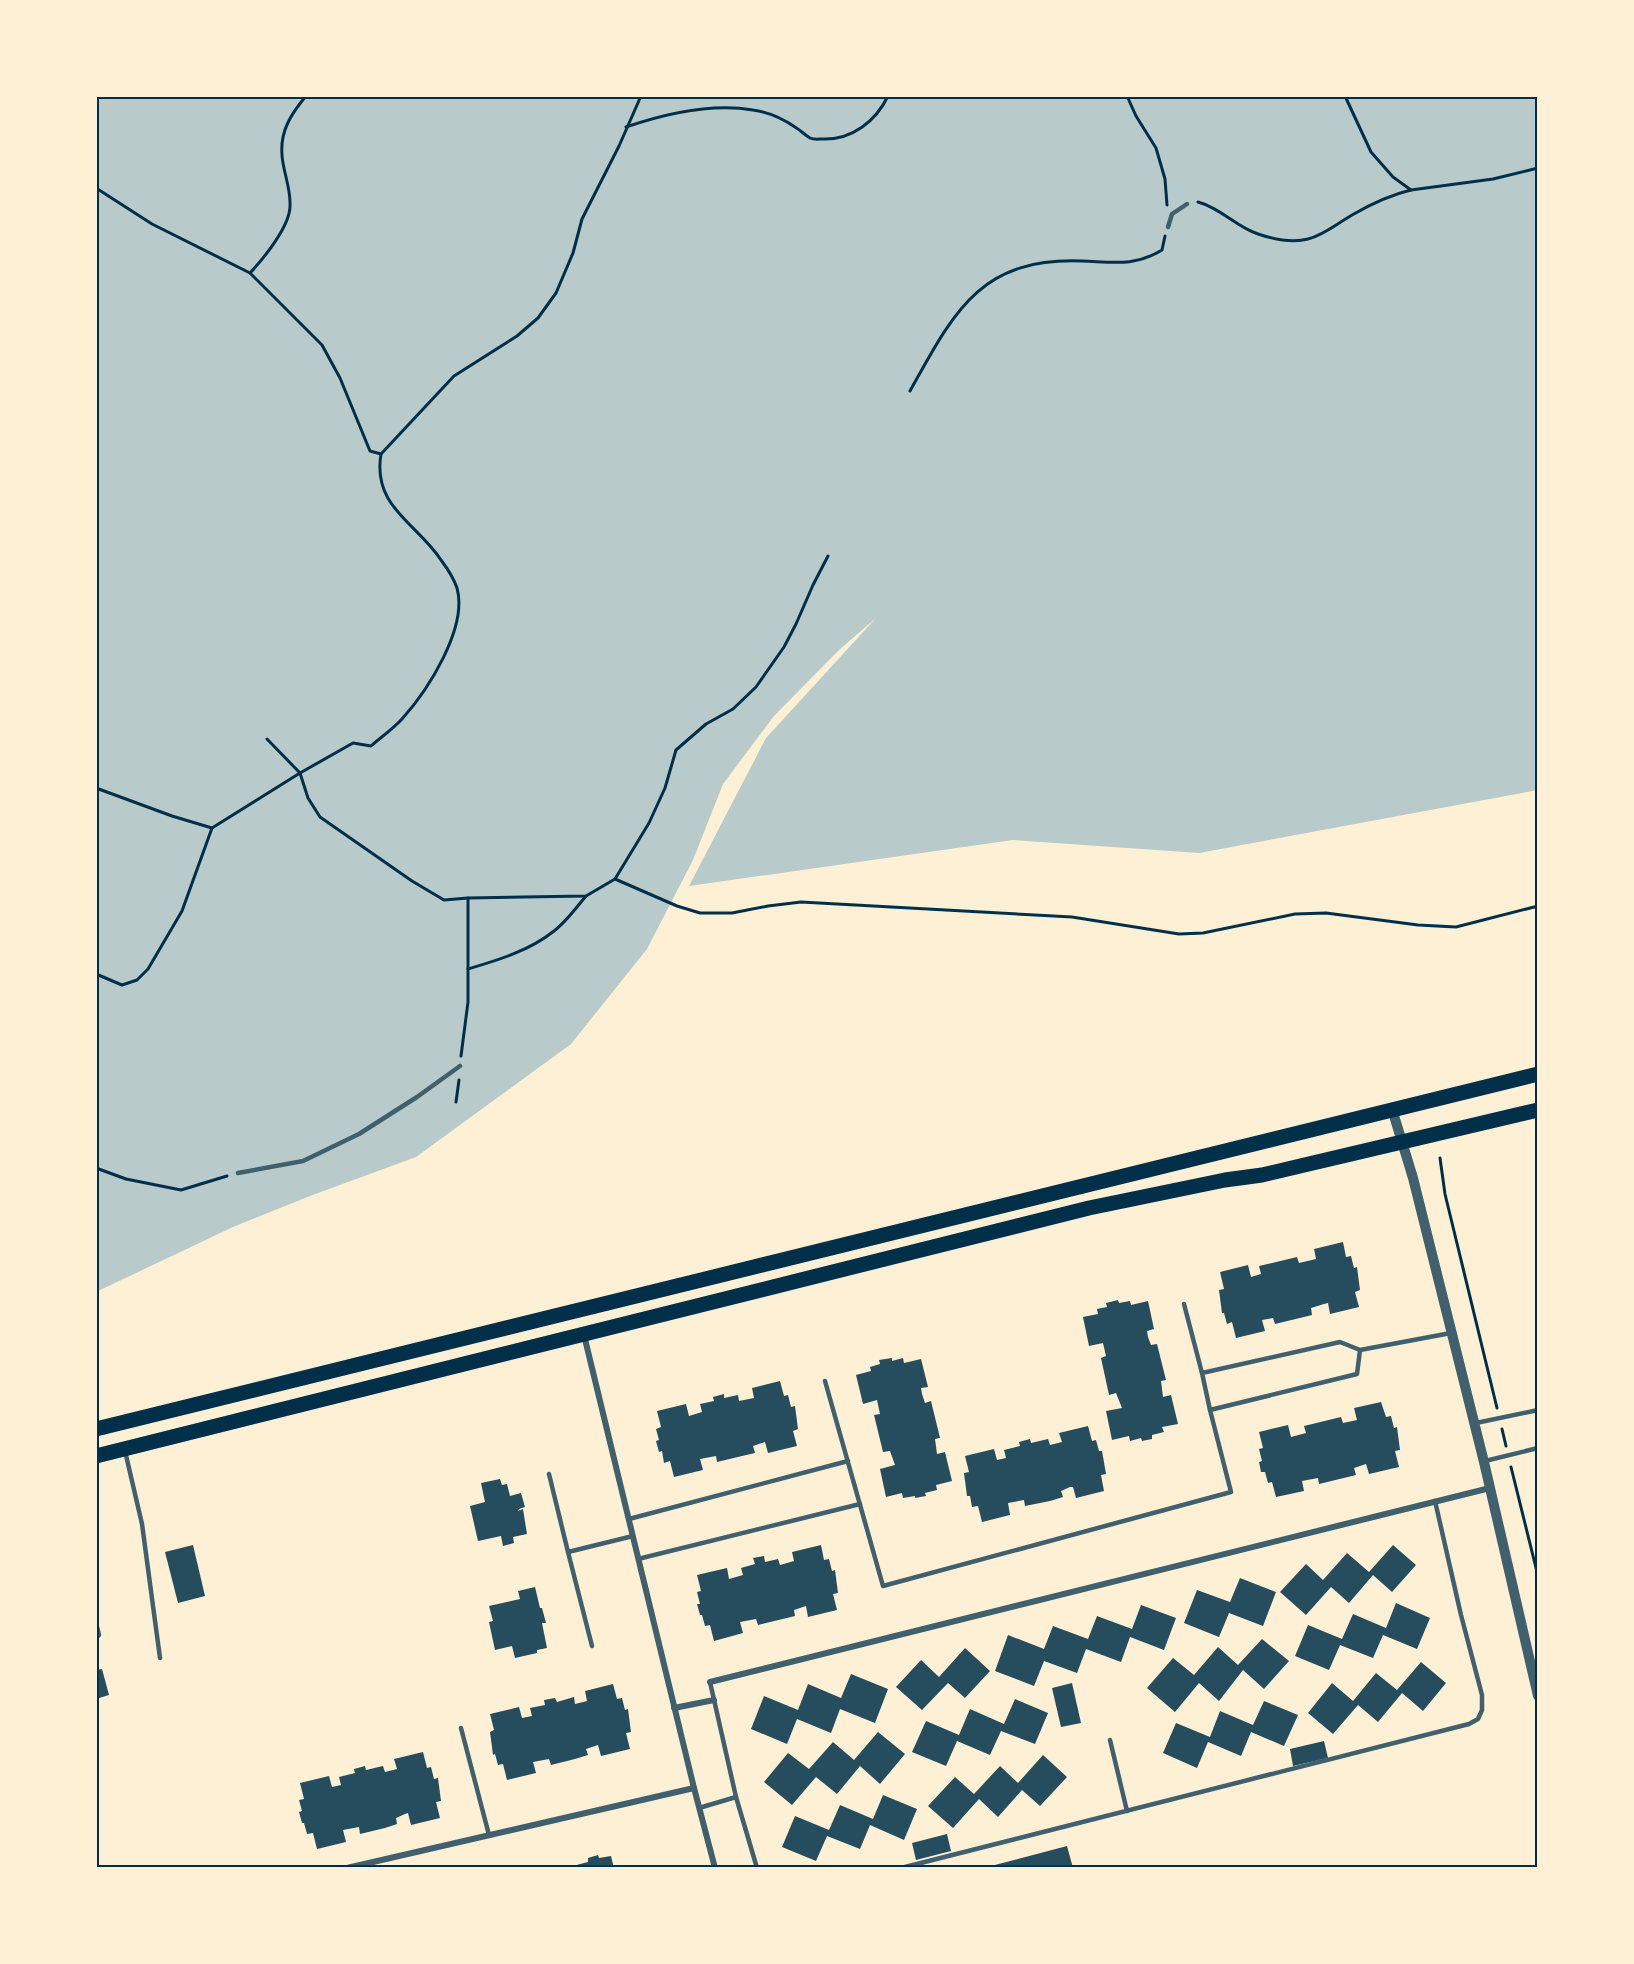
<svg xmlns="http://www.w3.org/2000/svg" width="1634" height="1964" font-family="Arial,sans-serif">
  <style>
    .green { fill: #b9caca }
    .building { fill: #264d5e }
    .lines { fill: none; stroke-linecap: round; stroke-linejoin: round }
    .path { stroke: #003049; stroke-width: 3 }
    .service { stroke: #3f606c; stroke-width: 4.5 }
    .minor { stroke: #3f606c; stroke-width: 6 }
    .tertiary { stroke: #3f606c; stroke-width: 10 }
    .primary { stroke: #003049; stroke-width: 15 }
    .neatline { fill: none; stroke: #003049; stroke-width: 2 }
  </style>
  <rect width="100%" height="100%" fill="#fdf0d5"/>
  <!-- green -->
  <path class="green" d="M96,96H1538V790L1199,853L1013,840L689,886L766,738L876,618L839,650L774,716L723,784L693,860L647,949L571,1044L416,1157L310,1196L233,1227L96,1292Z"/>
  <!-- building -->
  <g class="building">
    <path d="M1343,1242L1346,1257L1351,1256L1354,1268L1357,1267L1360,1290L1355,1292L1359,1307L1330,1314L1328,1303L1324,1304L1311,1308L1312,1315L1304,1317L1275,1324L1273,1318L1262,1320L1265,1331L1236,1338L1232,1322L1227,1324L1224,1313H1222L1219,1290L1224,1289L1220,1272L1248,1265L1251,1277L1261,1274L1259,1266L1297,1257L1299,1263L1316,1259L1314,1249Z"/>
    <path d="M1118,1300L1119,1303L1130,1301L1131,1305L1148,1301L1154,1329L1147,1331L1148,1337L1151,1345L1157,1344L1166,1380L1161,1381L1163,1397L1171,1395L1178,1424L1162,1427L1164,1432L1152,1435V1439L1142,1441L1141,1438L1130,1441L1129,1436L1112,1440L1106,1411L1122,1408L1116,1393L1109,1395L1101,1358L1106,1356L1103,1343L1089,1346L1083,1317L1098,1314L1097,1309L1107,1307L1106,1303Z"/>
    <path d="M892,1358V1361L903,1358L904,1363L921,1359L928,1387L921,1388L922,1394L925,1403L931,1401L940,1438L935,1439L937,1454L945,1452L952,1481L936,1485L937,1490L925,1493L926,1496L915,1498V1496L903,1498L902,1493L886,1497L880,1469L895,1465L890,1451L883,1452L874,1415L880,1414L877,1400L863,1404L856,1375L871,1371L870,1367L880,1364L879,1360Z"/>
    <path d="M780,1381L784,1396L788,1395L791,1407L795,1406L798,1429L793,1431L797,1446L768,1453L765,1442L753,1446L755,1453L742,1456L717,1462L716,1456L700,1459L703,1470L674,1477L670,1461L664,1463L662,1451L659,1452L656,1441L659,1440L656,1429L661,1427L657,1411L686,1404L689,1416L702,1412L700,1404L714,1401L713,1397L724,1394V1398L738,1395L739,1401L754,1398L752,1388Z"/>
    <path d="M1381,1402L1386,1417L1391,1416L1394,1428L1397,1427L1400,1450L1395,1451L1399,1467L1369,1474L1366,1464L1354,1468L1356,1475L1319,1484L1318,1478L1302,1481L1304,1491L1276,1497L1272,1482L1268,1483L1265,1472H1261L1259,1462L1262,1461L1259,1449L1263,1448L1259,1432L1288,1425L1291,1437L1306,1433L1304,1426L1341,1417L1343,1423L1357,1420L1354,1408Z"/>
    <path d="M1088,1426L1092,1441L1096,1440L1099,1451H1102L1106,1474L1101,1475L1104,1491L1076,1498L1073,1487H1070L1061,1491L1063,1497L1050,1501L1025,1506L1024,1500L1008,1503L1010,1515L982,1522L978,1506L972,1507L970,1496H967L964,1473L969,1472L965,1456L994,1449L997,1460L1006,1458L1004,1450L1020,1446L1019,1442L1030,1439L1031,1443L1048,1439L1050,1445L1062,1442L1059,1433Z"/>
    <path d="M500,1479L502,1485L507,1484L510,1496L521,1493L525,1507L519,1509L518,1511L523,1509L527,1534L513,1537L514,1543L503,1546L501,1536L478,1541L470,1506L485,1502L481,1483Z"/>
    <path d="M193,1545L205,1596L178,1603L165,1552Z"/>
    <path d="M821,1545L824,1560L829,1559L832,1571L835,1570L838,1593L833,1594L837,1610L808,1617L806,1606L794,1610L795,1616L758,1625L756,1619L740,1622L743,1633L714,1641L710,1625L705,1626L702,1615H700L697,1604H700L697,1592L701,1591L697,1575L727,1568L729,1579L743,1575L741,1568L755,1564L753,1558L764,1556L765,1562L778,1559L780,1565L794,1561L792,1552Z"/>
    <path d="M1393,1545L1416,1565L1392,1592L1373,1575L1349,1603L1331,1587L1306,1615L1280,1592L1306,1564L1323,1580L1347,1553L1369,1572Z"/>
    <path d="M1240,1578L1276,1592L1263,1626L1229,1613L1219,1637L1184,1623L1197,1590L1230,1602Z"/>
    <path d="M535,1587L540,1608H542L546,1623H542L547,1648L537,1650V1653L515,1658L512,1646L495,1650L489,1622L493,1621L489,1606L520,1599L518,1591Z"/>
    <path d="M1396,1603L1430,1618L1417,1649L1383,1635L1373,1658L1340,1645L1329,1670L1295,1656L1308,1625L1342,1639L1353,1614L1386,1628Z"/>
    <path d="M1141,1605L1176,1618L1164,1650L1130,1637L1121,1662L1086,1649L1077,1673L1044,1661L1034,1686L995,1671L1008,1635L1044,1649L1053,1626L1088,1639L1097,1616L1132,1629Z"/>
    <path d="M1262,1639L1289,1661L1264,1689L1243,1670L1219,1701L1199,1683L1175,1712L1147,1688L1173,1658L1194,1675L1218,1647L1238,1665Z"/>
    <path d="M965,1648L990,1671L965,1698L948,1683L922,1710L896,1687L921,1660L939,1677Z"/>
    <path d="M1421,1662L1446,1683L1423,1711L1402,1693L1378,1722L1358,1705L1333,1734L1308,1713L1332,1683L1353,1701L1376,1673L1397,1690Z"/>
    <path d="M102,1669L109,1695L96,1699V1670Z"/>
    <path d="M851,1674L888,1689L875,1723L840,1709L831,1733L797,1719L787,1744L751,1729L764,1696L798,1710L808,1684L841,1698Z"/>
    <path d="M1072,1683L1081,1723L1061,1727L1052,1688Z"/>
    <path d="M613,1684L617,1699L622,1698L625,1710L628,1709L631,1732L626,1733L630,1749L601,1756L598,1745L586,1749L588,1755L575,1759L551,1765L549,1759L533,1762L536,1773L507,1780L503,1764L498,1765L495,1754L493,1755L490,1732L494,1730L490,1714L519,1707L522,1718L532,1716L530,1708L545,1705L544,1700L555,1698L557,1702L574,1697L575,1704L587,1701L585,1691Z"/>
    <path d="M1015,1699L1048,1713L1035,1744L1001,1731L990,1755L957,1741L946,1766L912,1752L926,1721L959,1735L970,1709L1004,1724Z"/>
    <path d="M1264,1701L1298,1715L1284,1746L1251,1732L1241,1756L1208,1742L1197,1768L1163,1753L1176,1723L1210,1737L1220,1711L1253,1725Z"/>
    <path d="M878,1732L905,1754L880,1784L860,1766L837,1794L816,1777L792,1805L764,1782L788,1753L809,1769L833,1742L854,1760Z"/>
    <path d="M1324,1741L1328,1758L1293,1766L1290,1749Z"/>
    <path d="M423,1752L427,1768L431,1767L434,1779L438,1778L441,1801L436,1802L440,1818L411,1825L408,1813L405,1814L396,1818L397,1824L385,1828L360,1834L359,1827L343,1830L346,1842L317,1849L313,1833L307,1834L304,1823H302L299,1812L302,1811L299,1800L304,1799L300,1783L329,1776L332,1787L341,1785L339,1777L355,1773L354,1769L365,1766L366,1770L383,1766L385,1772L397,1769L394,1759Z"/>
    <path d="M1043,1755L1067,1777L1040,1806L1022,1790L998,1817L979,1799L953,1828L928,1806L955,1777L974,1794L1000,1766L1018,1783Z"/>
    <path d="M883,1795L917,1809L904,1840L870,1825L860,1849L827,1836L816,1861L782,1847L795,1816L829,1830L840,1805L873,1819Z"/>
    <path d="M947,1834L951,1851L916,1860L912,1843Z"/>
    <path d="M1067,1846L1073,1868H992L991,1866Z"/>
    <path d="M598,1855L599,1858L611,1856L614,1868H565L588,1862V1858Z"/>
  </g>
  <g class="lines">
    <!-- path -->
    <g class="path">
      <path d="M306,96C291,114 280,131 282,155C283,172 291,188 290,206C290,226 264,258 250,273L322,345L340,378L370,451L381,454L454,376L517,336L538,318L556,293L573,253L582,219L619,146L641,96"/>
      <path d="M1127,96L1136,116L1156,148L1165,179L1167,205"/>
      <path d="M1345,96L1371,152L1393,177L1411,190L1493,179L1538,168"/>
      <path d="M626,127C664,114 713,103 753,110C768,112 782,118 795,127C800,130 805,135 810,138C814,140 819,139 823,139C852,140 876,121 888,96"/>
      <path d="M96,188L152,224L250,273"/>
      <path d="M1198,202C1221,208 1236,227 1258,234C1273,239 1293,243 1308,239C1324,235 1338,223 1352,215C1371,204 1390,195 1411,190"/>
      <path d="M910,391C954,312 980,257 1082,261C1113,262 1134,267 1162,250L1165,236"/>
      <path d="M267,739L300,773L353,743L371,746C381,737 393,729 402,719C428,690 468,628 457,588C454,579 447,568 441,560C417,523 372,507 381,454"/>
      <path d="M96,788L172,816L212,828"/>
      <path d="M615,879L677,906L700,913H732L768,906L801,902L1072,917L1179,934L1203,933L1295,914L1326,913L1418,925L1456,927L1538,906"/>
      <path d="M468,969C498,960 529,951 554,931C566,922 576,908 586,896"/>
      <path d="M96,974L122,985L137,980L148,969L182,911L212,828L300,773L308,798L320,817L412,881L444,900L468,898"/>
      <path d="M461,1056L468,1002V898L586,896L615,879L649,823L665,788L676,750L706,724L733,709L756,687L784,647L796,624L813,585L828,556"/>
      <path d="M456,1102L459,1080"/>
      <path d="M1440,1158L1445,1194L1497,1408"/>
      <path d="M96,1168L126,1179L181,1190L227,1176"/>
      <path d="M1502,1429L1506,1446"/>
      <path d="M1511,1467L1538,1576"/>
    </g>
    <!-- service -->
    <g class="service">
      <path d="M1168,227L1172,214L1187,204"/>
      <path d="M238,1173L303,1161L359,1134L417,1097L460,1066"/>
      <path d="M1184,1304L1202,1373"/>
      <path d="M825,1381L883,1586L1231,1492L1210,1410L1357,1374L1360,1350L1451,1333"/>
      <path d="M1210,1410L1202,1373L1340,1342L1360,1350"/>
      <path d="M1476,1423L1538,1410"/>
      <path d="M125,1451L142,1524L160,1658"/>
      <path d="M1485,1461L1538,1448"/>
      <path d="M549,1474L568,1552"/>
      <path d="M629,1519L848,1461"/>
      <path d="M638,1559L860,1504"/>
      <path d="M96,1623L99,1635L96,1638"/>
      <path d="M592,1646L568,1552L633,1536"/>
      <path d="M710,1682L736,1797"/>
      <path d="M461,1728L489,1835"/>
      <path d="M1110,1740L1127,1811"/>
      <path d="M699,1808L736,1797L757,1868"/>
      <path d="M901,1868L1469,1724L1478,1719L1482,1710V1695L1461,1615L1435,1501"/>
    </g>
    <!-- minor -->
    <g class="minor">
      <path d="M584,1335L694,1788L715,1868"/>
      <path d="M710,1682L1490,1488"/>
      <path d="M674,1708L714,1700"/>
      <path d="M347,1868L694,1788"/>
    </g>
    <!-- tertiary -->
    <path class="tertiary" d="M1392,1109L1413,1178L1484,1462L1538,1696"/>
    <!-- primary -->
    <g class="primary">
      <path d="M96,1429L1538,1074"/>
      <path d="M96,1456L1089,1208L1225,1180L1262,1175L1538,1110"/>
    </g>
  </g>
  <!-- border -->
  <rect width="1634" height="1964" fill="none" stroke="#fdf0d5" stroke-width="195"/>
  <rect x="98" y="98" width="1438" height="1768" class="neatline"/>
</svg>
